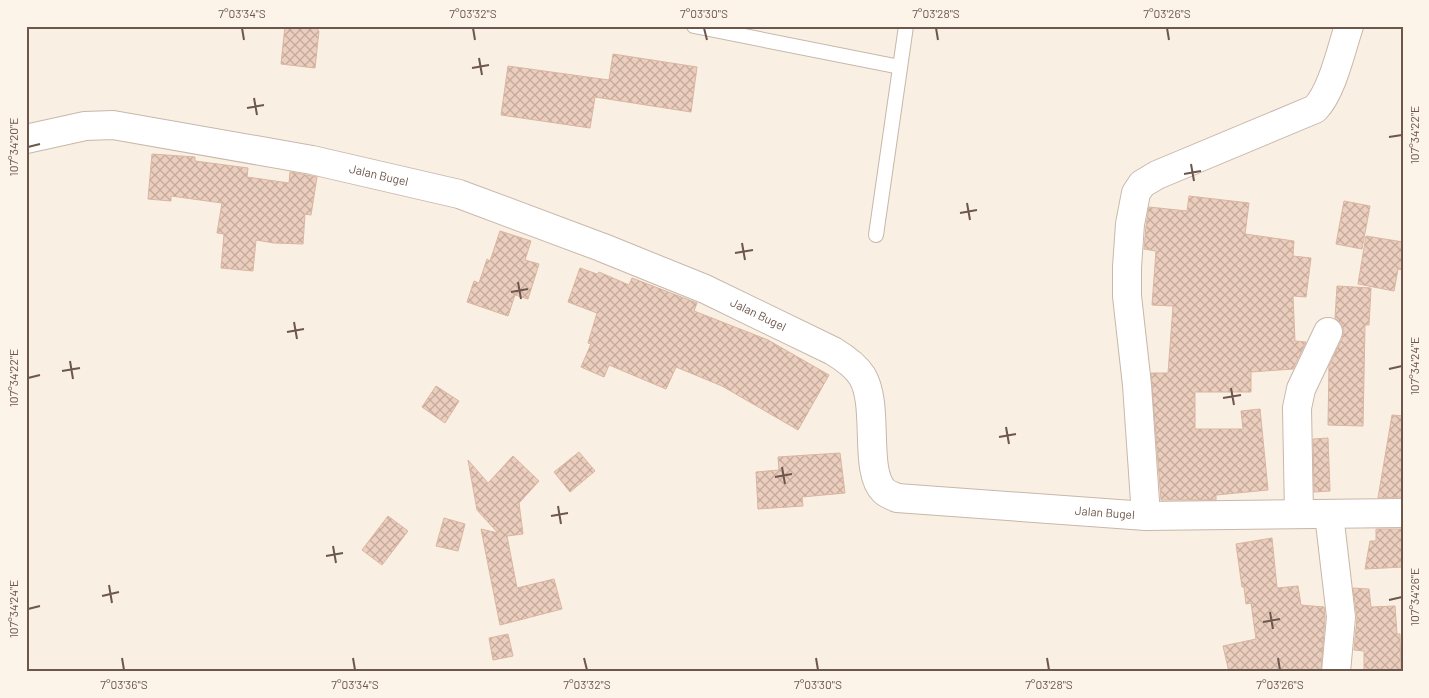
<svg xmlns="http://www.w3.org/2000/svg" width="1429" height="698" font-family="Barlow,sans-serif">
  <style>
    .building { fill: url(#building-cross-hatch); stroke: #dbb5a0 }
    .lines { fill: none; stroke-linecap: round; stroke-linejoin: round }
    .lane-casing { stroke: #c8b7ab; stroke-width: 16 }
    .street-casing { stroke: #c8b7ab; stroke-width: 30 }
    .lane { stroke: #fff; stroke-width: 14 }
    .street { stroke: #fff; stroke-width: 28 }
    .ticks { fill: none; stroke: #6d574c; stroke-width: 2 }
    .labels { text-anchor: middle; stroke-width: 4.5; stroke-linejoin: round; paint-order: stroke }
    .street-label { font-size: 12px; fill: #6d574c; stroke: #fcf4e8 }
    .neatline { fill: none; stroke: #6d574c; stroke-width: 2 }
    .ticks-label { font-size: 12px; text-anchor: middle; fill: #6d574c }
  </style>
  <defs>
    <pattern id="building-cross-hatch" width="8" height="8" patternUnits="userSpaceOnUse" patternTransform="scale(1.25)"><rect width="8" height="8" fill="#ebcebd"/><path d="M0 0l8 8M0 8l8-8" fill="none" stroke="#c3aa9c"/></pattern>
  </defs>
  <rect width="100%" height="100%" fill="#f9efe2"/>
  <!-- building -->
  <g class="building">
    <path d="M285,26H318V31H319L315,68L281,64Z"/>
    <path d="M613,54L697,67L691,112L595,97L590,128L501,115L508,66L609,80Z"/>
    <path d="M152,154L195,157V161L248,168L247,177L289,183L290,172L317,177L311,215L305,214L303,244L274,243L256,240L253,271L221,268L224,234L217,233L222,203L171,196V201L148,199Z"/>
    <path d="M1189,196L1249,203L1245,234L1294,241L1293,256L1311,258L1306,297L1293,296L1295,341L1306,342L1293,369L1251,372V392H1195V429H1243L1241,411L1260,409L1268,490L1216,495V500H1161L1151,373H1168L1173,306L1152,305L1156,251L1144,249L1146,226L1149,207L1187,211Z"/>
    <path d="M1344,201L1370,206L1362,249L1336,244Z"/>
    <path d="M500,231L531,241L525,260L539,264L528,299L515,295L508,316L467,302L474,281L479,283L487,259L490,261Z"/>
    <path d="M1366,236L1403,242V270L1398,269L1394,291L1358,284Z"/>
    <path d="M580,268L597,274L599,272L629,285L632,278L697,303L694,311L768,340L829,375L798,430L722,386L676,367L666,389L609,365L604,377L581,367L591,344L588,343L597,313L568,302Z"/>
    <path d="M1337,286L1371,288L1369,325H1365L1363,426L1328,425L1329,366L1342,339L1344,331L1341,324L1335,318Z"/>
    <path d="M436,386L459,401L445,423L422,407Z"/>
    <path d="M1392,415L1403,416V497L1378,498Z"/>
    <path d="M1328,438L1330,491L1314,492L1313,439Z"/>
    <path d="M579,452L595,471L570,492L554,472Z"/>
    <path d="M840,453L845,493L802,497L803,506L758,509L756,472L779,470L778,457Z"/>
    <path d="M513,456L539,481L519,503L523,534L507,536L517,588L554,579L562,609L500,625L481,529L498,533L477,510L468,460L488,483Z"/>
    <path d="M388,516L408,531L382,565L362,550Z"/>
    <path d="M444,518L465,524L458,551L436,546Z"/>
    <path d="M1376,529H1403V567L1365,569L1370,541H1376Z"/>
    <path d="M1272,538L1277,588L1298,586L1301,605L1324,607L1325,617L1321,672H1229L1223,646L1256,639L1251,603L1246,604L1244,587H1242L1236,544Z"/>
    <path d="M1353,588L1369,589L1371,607L1395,606L1397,634H1400L1401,670L1364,672V651L1354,650L1357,618Z"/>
    <path d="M508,634L513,656L493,660L489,638Z"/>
  </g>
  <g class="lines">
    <!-- lane casing -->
    <g class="lane-casing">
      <g id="lane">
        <path d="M694,26L900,67"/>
        <path d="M876,235L906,26"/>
      </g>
    </g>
    <!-- street casing -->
    <g class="street-casing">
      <g id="street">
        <path id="s1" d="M26,139L85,126L113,125L312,160L459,194L601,247L705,289L833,351C843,357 855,365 862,376C880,405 863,471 884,491C887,494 893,496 897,498L1146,516L1403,513"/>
        <path d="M1299,514L1297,408L1301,389L1328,332"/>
        <path d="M1329,514L1341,617L1336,672"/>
        <path d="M1146,516L1137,385L1127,296V267L1130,224L1136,193L1142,184L1157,175L1315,109C1332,92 1341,50 1349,26"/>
      </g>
    </g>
    <!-- lane -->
    <use href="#lane" class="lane"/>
    <!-- street -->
    <use href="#street" class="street"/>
  </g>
  <!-- ticks -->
  <path class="ticks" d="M242,28L244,40M473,28L475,40M704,28L707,40M936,28L938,40M1167,28L1169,40M479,58L482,75M472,68L489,65M254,98L257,115M247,108L264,105M1389,137L1402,135M28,147L40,144M1191,164L1194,181M1184,174L1201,171M967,203L970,220M960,213L977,210M742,243L745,260M735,253L753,250M518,282L521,299M511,292L528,289M294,322L297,339M287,332L304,329M70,361L73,379M1389,369L1402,366M62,371L80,368M28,378L40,375M1231,388L1234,405M1223,398L1241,395M1006,427L1009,444M999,437L1016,434M782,467L785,484M775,477L792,474M558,506L561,524M551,516L568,513M333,546L336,563M326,556L343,553M109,585L112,603M102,596L119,592M1389,600L1402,597M28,609L40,606M1270,612L1273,629M1263,622L1280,619M122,658L124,670M353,658L355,670M584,658L587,670M816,658L818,670M1047,658L1049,670M1278,658L1280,670"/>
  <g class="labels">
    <!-- street labels -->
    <g class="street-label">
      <text dy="4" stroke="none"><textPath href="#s1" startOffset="359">Jalan Bugel</textPath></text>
      <text dy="4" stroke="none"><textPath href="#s1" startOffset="764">Jalan Bugel</textPath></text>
      <text dy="4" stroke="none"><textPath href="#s1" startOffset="1228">Jalan Bugel</textPath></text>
    </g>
  </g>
  <!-- border -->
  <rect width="1429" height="698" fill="none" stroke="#fcf4e8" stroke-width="55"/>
  <rect x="28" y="28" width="1374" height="642" class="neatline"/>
  <g class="ticks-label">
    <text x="242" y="18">7°03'34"S</text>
    <text x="473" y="18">7°03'32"S</text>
    <text x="704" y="18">7°03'30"S</text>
    <text x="936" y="18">7°03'28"S</text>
    <text x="1167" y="18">7°03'26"S</text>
    <text transform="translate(1415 135) rotate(-90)" y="4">107°34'22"E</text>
    <text transform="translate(14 147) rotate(-90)" y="4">107°34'20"E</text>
    <text transform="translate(1415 366) rotate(-90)" y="4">107°34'24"E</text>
    <text transform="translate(14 378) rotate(-90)" y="4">107°34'22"E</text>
    <text transform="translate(1415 597) rotate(-90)" y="4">107°34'26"E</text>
    <text transform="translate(14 609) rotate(-90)" y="4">107°34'24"E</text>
    <text x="124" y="689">7°03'36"S</text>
    <text x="355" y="689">7°03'34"S</text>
    <text x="587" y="689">7°03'32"S</text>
    <text x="818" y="689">7°03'30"S</text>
    <text x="1049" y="689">7°03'28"S</text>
    <text x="1280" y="689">7°03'26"S</text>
  </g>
</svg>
